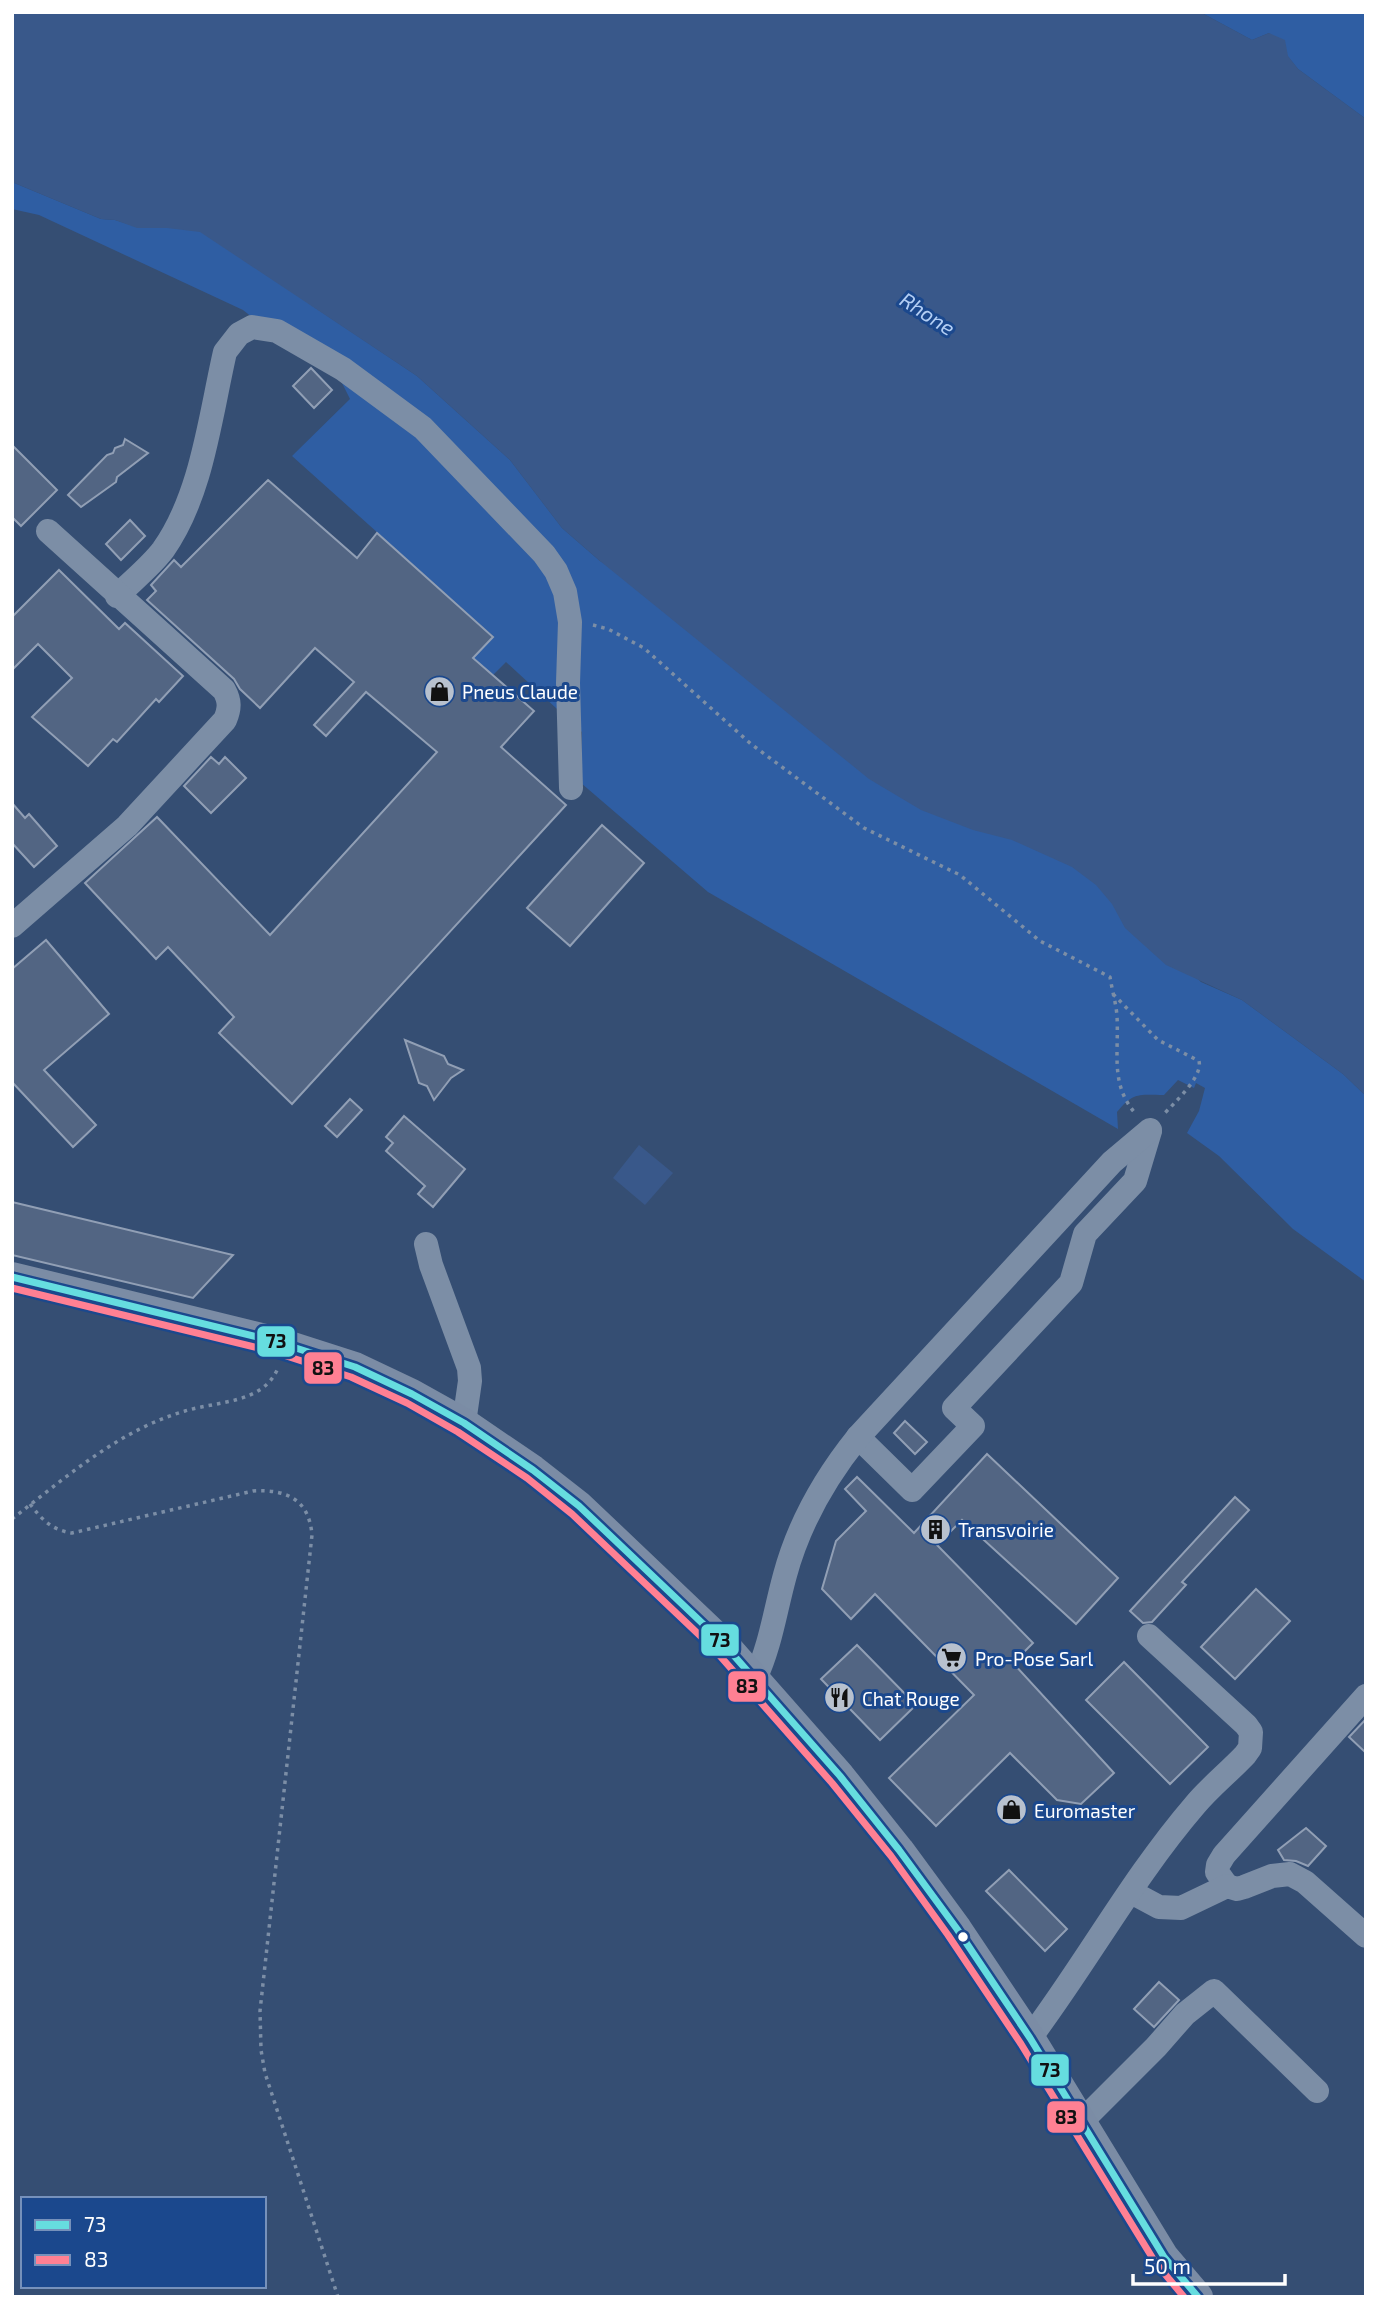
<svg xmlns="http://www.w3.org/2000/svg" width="1378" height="2309" font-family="'Exo 2',sans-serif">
<rect width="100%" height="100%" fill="#354e73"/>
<g fill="#2f5ea3">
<polygon points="1200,12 1366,12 1366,119 1298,69 1269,33 1252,40"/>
<path d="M 12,182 L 101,219 L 115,220 L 137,227 L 167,228 L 189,205 L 311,305 L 417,376 L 510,460 L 562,528 L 600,561 L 977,767 L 1201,982 L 1242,1000 L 1343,1074 L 1366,1096 L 1366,1282 L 1293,1229 L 1219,1156 L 1187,1133 L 1199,1111 L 1205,1088 L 1196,1083 L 1194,1088 L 1178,1080 L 1164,1095 C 1138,1095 1134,1092 1117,1112 L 1118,1129 L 708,892 L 581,783 L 582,732 L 506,662 L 493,675 L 473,658 L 493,636 L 292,456 L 350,399 L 340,379 L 305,359 L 243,310 L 39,215 L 12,209 Z"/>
</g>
<g fill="#39588a">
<polygon points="12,12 1200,12 1252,40 1269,33 1285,40 1288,56 1298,69 1366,119 1366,1096 1343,1074 1242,1000 1166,965 1125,928 1112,904 1096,885 1072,867 1012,840 973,830 921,810 869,779 600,561 562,528 510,460 417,376 200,232 167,228 137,228 115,220 101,219 12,182"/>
<polygon points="639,1145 673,1173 645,1205 613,1178"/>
</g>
<g fill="#526583" stroke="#919fb5" stroke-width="2">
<polygon points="311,368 332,390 314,408 293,386"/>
<polygon points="125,439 148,453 117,477 116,482 81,507 68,495 107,455 113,453 115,448 123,445"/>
<polygon points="12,445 57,490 21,526 12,517"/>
<polygon points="268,480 357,558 377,533 493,637 473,658 534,711 501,747 566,805 292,1104 219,1033 234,1017 168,947 156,959 85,883 157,817 270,935 437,752 366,692 326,736 314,725 354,682 315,648 260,708 240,689 234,679 147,600 156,591 151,585 174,560 181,567"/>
<polygon points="130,520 145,536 121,560 106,544"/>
<polygon points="59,570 119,629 125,623 183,676 159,702 156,699 117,742 113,739 88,766 32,717 72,678 38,644 12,670 12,617"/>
<polygon points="211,757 219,764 225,757 246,778 211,813 184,786"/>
<polygon points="12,803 25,818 29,814 57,846 34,867 12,843"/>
<polygon points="602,825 644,863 570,946 527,908"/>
<polygon points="46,940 109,1014 44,1070 96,1125 73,1147 12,1082 12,969"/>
<polygon points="405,1040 444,1056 448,1064 463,1070 451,1078 434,1100 427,1086 419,1083"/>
<polygon points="350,1099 362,1110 337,1137 325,1126"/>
<polygon points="404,1116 465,1169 433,1207 418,1194 425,1186 386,1151 393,1143 386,1137"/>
<polygon points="12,1202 233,1255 193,1298 12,1255"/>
<polygon points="905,1421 927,1442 915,1454 894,1433"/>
<polygon points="987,1454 1118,1578 1076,1624 962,1520 937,1545 1033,1643 1013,1663 1114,1773 1081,1804 1057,1800 1010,1753 936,1826 889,1778 974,1695 875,1594 851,1619 822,1589 836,1541 866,1511 845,1489 857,1477 914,1533"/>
<polygon points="1235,1497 1249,1510 1182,1582 1186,1585 1152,1622 1143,1623 1130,1611"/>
<polygon points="1256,1589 1290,1621 1235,1679 1201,1647"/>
<polygon points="857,1645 916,1705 880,1740 821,1679"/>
<polygon points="1124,1662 1208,1747 1170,1784 1086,1700"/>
<polygon points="1366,1719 1366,1753 1349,1737"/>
<polygon points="1306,1828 1326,1846 1308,1866 1296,1861 1284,1860 1278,1850"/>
<polygon points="1009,1870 1067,1929 1045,1951 986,1891"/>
<polygon points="1159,1982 1179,2000 1154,2027 1134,2009"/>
</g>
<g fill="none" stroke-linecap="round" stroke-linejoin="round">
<g stroke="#7c8ea6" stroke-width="3.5" stroke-dasharray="3.5 5" stroke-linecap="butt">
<path d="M 593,625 L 608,629 L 644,648 L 751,744 L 864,828 L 960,875 L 1040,941 L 1110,977 C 1112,990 1116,1003 1117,1016 C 1119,1053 1110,1084 1135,1113"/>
<path d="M 1113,994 L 1158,1040 L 1199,1061 C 1203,1077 1174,1103 1163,1115"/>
<path d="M 30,1504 C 42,1520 52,1530 72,1533 L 253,1491 C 286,1489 309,1499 312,1535 L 260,2011 L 261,2050 L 265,2073 L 338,2297"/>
<path d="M 12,1519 C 65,1478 119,1430 185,1411 C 217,1401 263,1404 278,1368"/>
</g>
<g stroke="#7c8ea6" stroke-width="24">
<path d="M 117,596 C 132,581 150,567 163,550 C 202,495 210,417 225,352 L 239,334 L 252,327 L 277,331 L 343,369 L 423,428 L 544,554 L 556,571 L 565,592 L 570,622 L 568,683 L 571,788"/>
<path d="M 12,926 L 127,826 L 225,720 C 230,708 230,701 224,690 L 48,531"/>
<polyline points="426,1244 431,1265 469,1368 470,1381 464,1423"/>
<polyline points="858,1437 912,1490 973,1426 954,1408 1071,1283 1085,1234 1135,1181 1150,1131"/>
<path d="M 755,1679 C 771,1644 775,1611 785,1575 C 799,1523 825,1478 858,1437 L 1112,1162 L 1150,1130"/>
<polyline points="1227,1886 1217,1872 1218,1865 1224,1855 1366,1696"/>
<polyline points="1131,1892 1159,1907 1181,1908 1227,1886 1237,1889 1244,1887 1272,1876 1290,1874 1305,1882 1366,1936"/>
<path d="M 1030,2038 C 1087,1962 1133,1877 1195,1805 C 1210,1787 1229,1772 1245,1755 L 1250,1748 L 1251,1732 L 1246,1725 L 1149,1636"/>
<polyline points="1081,2122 1156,2047 1185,2014 1214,1991 1317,2091"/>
</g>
<polyline stroke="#7b8ca5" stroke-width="30" points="12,1277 274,1341 355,1367 412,1394 464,1423 533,1470 579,1506 721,1641 840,1776 899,1850 957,1929 1030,2038 1164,2257 1198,2297"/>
<defs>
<polyline id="bus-1" points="12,1277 274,1341 355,1367 412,1394 464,1423 533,1470 579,1506 721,1641 840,1776 899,1850 957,1929 1030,2038 1164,2257 1198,2297"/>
<polyline id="bus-2" points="12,1288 271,1351 351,1377 407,1403 458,1432 527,1478 572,1514 713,1648 832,1783 891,1856 948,1935 1021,2044 1155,2262 1184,2297"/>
</defs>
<use href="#bus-1" stroke="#1b488d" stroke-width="12"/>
<use href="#bus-2" stroke="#1b488d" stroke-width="12"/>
<use href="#bus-1" stroke="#66dddf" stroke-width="7"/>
<use href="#bus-2" stroke="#ff8093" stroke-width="7"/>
</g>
<defs>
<symbol id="shop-disc" viewBox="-11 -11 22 22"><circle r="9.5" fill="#b8c1ce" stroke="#1b488d"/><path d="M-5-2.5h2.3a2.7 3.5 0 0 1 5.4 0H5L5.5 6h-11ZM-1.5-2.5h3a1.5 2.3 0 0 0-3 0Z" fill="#111"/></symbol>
<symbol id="building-disc" viewBox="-11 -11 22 22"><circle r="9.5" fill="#b8c1ce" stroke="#1b488d"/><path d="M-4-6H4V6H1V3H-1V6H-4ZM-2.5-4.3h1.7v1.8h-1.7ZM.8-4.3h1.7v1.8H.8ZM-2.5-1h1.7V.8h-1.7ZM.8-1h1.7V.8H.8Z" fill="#111"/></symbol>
<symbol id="supermarket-disc" viewBox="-11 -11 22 22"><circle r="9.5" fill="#b8c1ce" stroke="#1b488d"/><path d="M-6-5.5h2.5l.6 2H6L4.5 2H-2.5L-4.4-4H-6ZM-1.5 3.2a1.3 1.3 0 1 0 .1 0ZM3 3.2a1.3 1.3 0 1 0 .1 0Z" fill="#111"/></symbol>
<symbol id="restaurant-disc" viewBox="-11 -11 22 22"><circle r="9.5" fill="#b8c1ce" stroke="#1b488d"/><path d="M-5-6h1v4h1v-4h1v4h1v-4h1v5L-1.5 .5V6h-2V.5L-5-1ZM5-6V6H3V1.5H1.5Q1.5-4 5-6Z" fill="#111"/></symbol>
</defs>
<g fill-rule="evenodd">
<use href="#shop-disc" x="422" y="674" width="35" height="35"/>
<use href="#building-disc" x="918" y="1512" width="35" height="35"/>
<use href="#supermarket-disc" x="934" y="1640" width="35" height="35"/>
<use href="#restaurant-disc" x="822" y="1680" width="35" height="35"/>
<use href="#shop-disc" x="994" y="1792" width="35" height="35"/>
</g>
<circle fill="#fff" stroke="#1b488d" stroke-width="2.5" cx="963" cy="1937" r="6"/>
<g text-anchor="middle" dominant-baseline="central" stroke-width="6" stroke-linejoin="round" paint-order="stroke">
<g font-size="19" fill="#fff" stroke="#1b488d" text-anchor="start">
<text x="462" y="691">Pneus Claude</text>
<text x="958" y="1529">Transvoirie</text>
<text x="975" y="1658">Pro-Pose Sarl</text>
<text x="862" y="1698">Chat Rouge</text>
<text x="1034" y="1810">Euromaster</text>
</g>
<g font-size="21" font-style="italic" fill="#b3cef4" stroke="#1b488d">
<text transform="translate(928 313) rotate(33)">Rhone</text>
</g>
</g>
<g stroke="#1b488d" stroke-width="2.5">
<rect x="256" y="1325" width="40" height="33" rx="7" fill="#66dddf"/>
<rect x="303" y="1351" width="40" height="34" rx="7" fill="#ff8093"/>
<rect x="700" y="1623" width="40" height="34" rx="7" fill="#66dddf"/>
<rect x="727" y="1670" width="40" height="33" rx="7" fill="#ff8093"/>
<rect x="1030" y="2053" width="40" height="34" rx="7" fill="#66dddf"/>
<rect x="1046" y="2100" width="40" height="34" rx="7" fill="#ff8093"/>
</g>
<g font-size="19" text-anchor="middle" font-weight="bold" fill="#111">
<text x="276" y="1348">73</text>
<text x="323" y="1375">83</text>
<text x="720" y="1647">73</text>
<text x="747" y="1693">83</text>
<text x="1050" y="2077">73</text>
<text x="1066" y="2124">83</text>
</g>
<rect width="1378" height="2309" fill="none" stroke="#ffffff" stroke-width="28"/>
<rect x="21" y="2197" width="245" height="91" fill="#1b488d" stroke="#7691bb" stroke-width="2"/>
<rect x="35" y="2220" width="35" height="10" fill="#66dddf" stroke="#7691bb" stroke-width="2"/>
<text x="84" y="2232" font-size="21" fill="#ffffff">73</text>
<rect x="35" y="2255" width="35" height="10" fill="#ff8093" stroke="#7691bb" stroke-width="2"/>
<text x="84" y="2267" font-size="21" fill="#ffffff">83</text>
<path d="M1133 2274v10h152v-10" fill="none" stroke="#ffffff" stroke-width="3.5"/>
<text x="1144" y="2274" font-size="21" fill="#ffffff" stroke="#1b488d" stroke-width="5" paint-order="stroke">50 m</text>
</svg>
